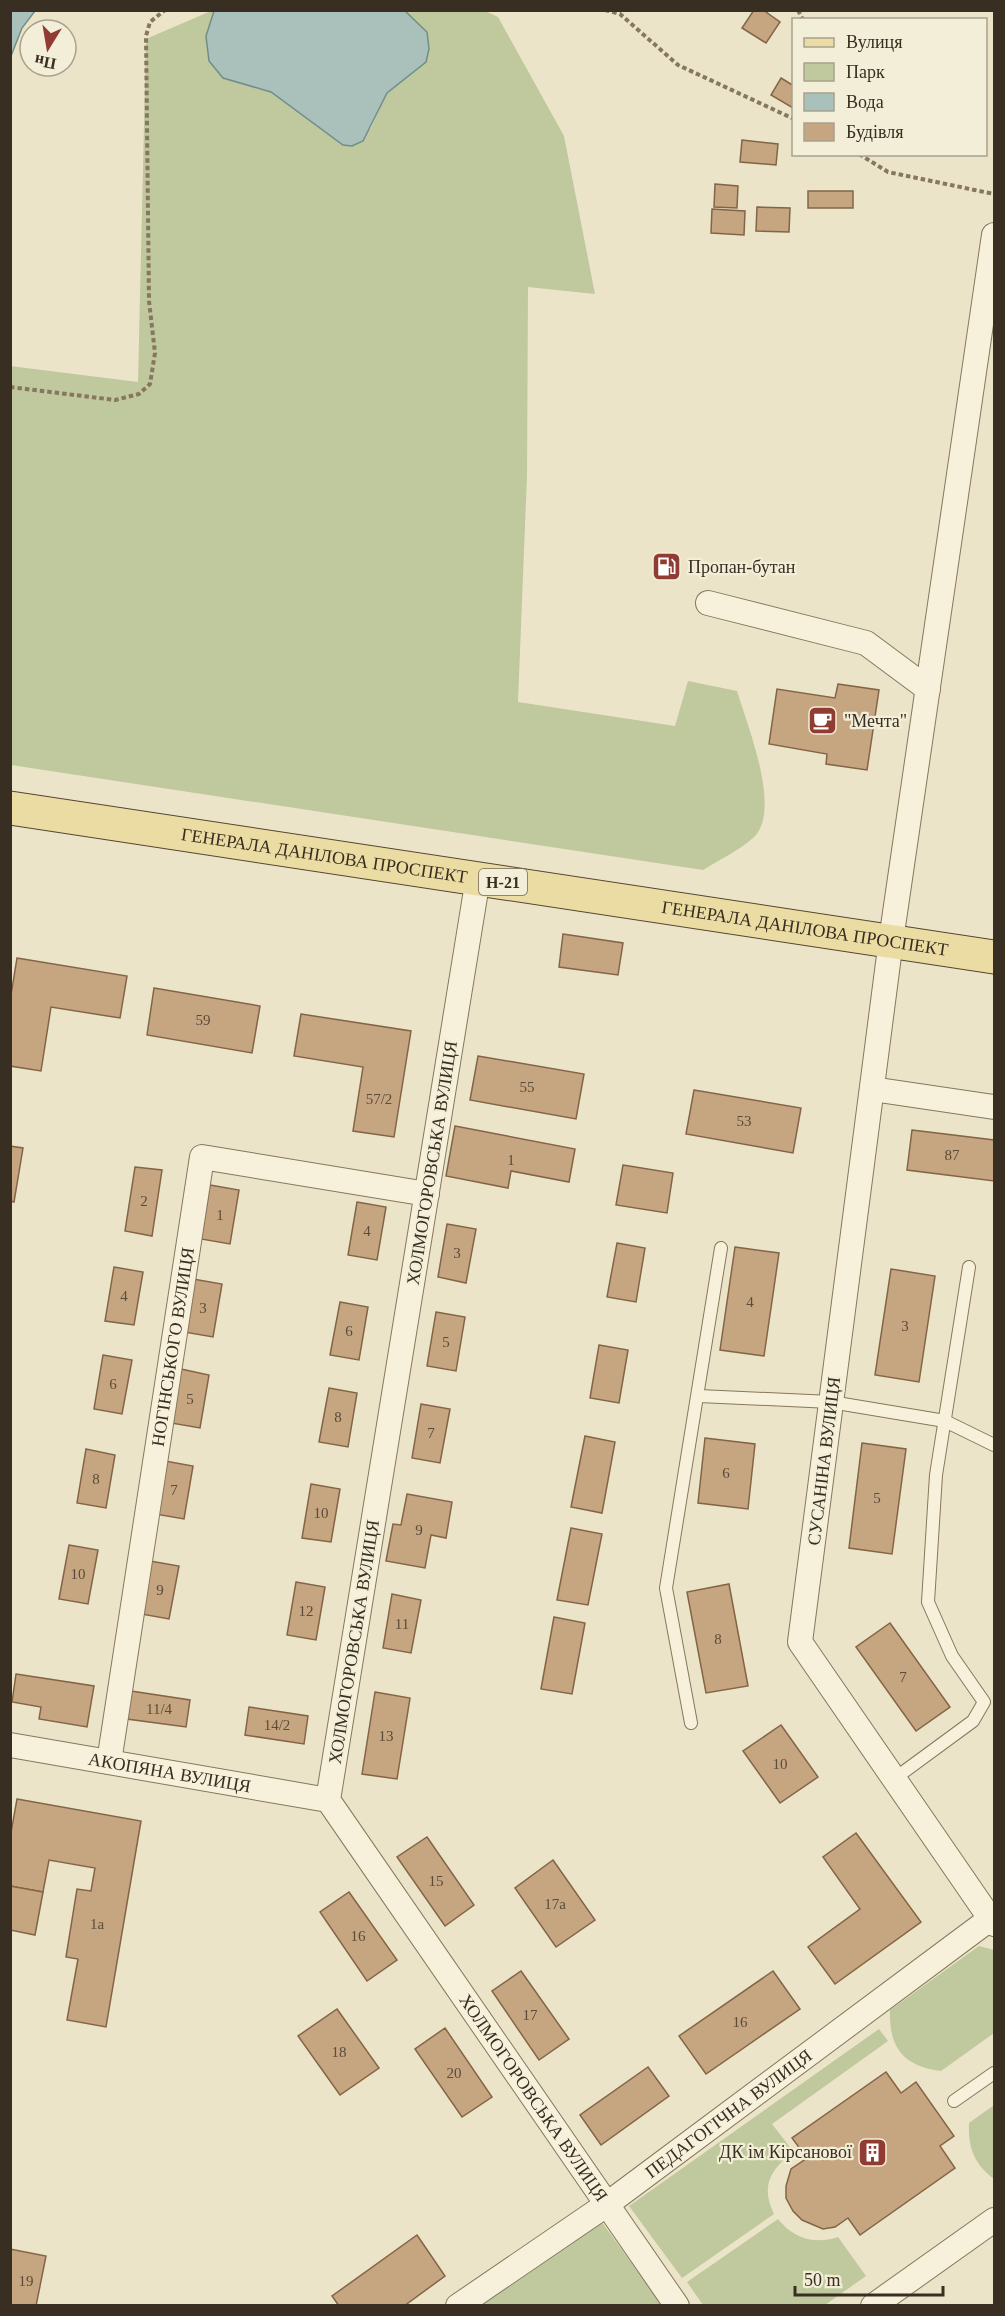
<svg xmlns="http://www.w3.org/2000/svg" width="1005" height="2316" font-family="Georgia,serif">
<rect width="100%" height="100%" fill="#ebe4c8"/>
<g fill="#bfc99d">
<path d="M 211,11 L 214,11 L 206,36 L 209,60 L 223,78 L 271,92 L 343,145 L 352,146 L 371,128 L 387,93 L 426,62 L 404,11 L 485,11 L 498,17 L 564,136 L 595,294 L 528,287 L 527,475 L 518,702 L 675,726 L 688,681 L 737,691 C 747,724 782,810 754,837 C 740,850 719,860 703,870 L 11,765 L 10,366 L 138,382 L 146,39 Z"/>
<path d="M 979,1946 L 994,1950 L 994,2033 L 941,2071 C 903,2066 889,2048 890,2010 Z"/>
<path d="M 879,2029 L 888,2041 L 772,2124 L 793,2151 C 771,2171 760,2184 774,2214 L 682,2278 L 629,2206 Z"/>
<path d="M 994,2105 L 994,2179 C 974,2164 968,2148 969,2123 Z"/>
<path d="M 778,2219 C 793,2238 814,2245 838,2237 L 866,2276 L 825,2305 L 703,2305 L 687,2282 Z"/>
<polygon points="601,2221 662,2305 478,2306"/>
</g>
<g fill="#a9c0bb" stroke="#708e89" stroke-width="1.5">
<polygon points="11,10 35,11 22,28 11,56"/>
<polygon points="214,11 405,11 427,32 429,49 426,62 387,93 363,141 352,146 343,145 271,92 223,78 209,61 206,36"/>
</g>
<g fill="#c6a581" stroke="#836546" stroke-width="1.5">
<polygon points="754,10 763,10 780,22 766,43 742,28"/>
<polygon points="781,78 794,86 793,108 771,95"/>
<polygon points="742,140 778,144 776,165 740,162"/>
<polygon points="715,184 738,186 737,208 714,207"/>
<rect x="808" y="191" width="45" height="17"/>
<polygon points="757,207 790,208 789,232 756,231"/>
<polygon points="712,209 745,211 744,235 711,233"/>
<polygon points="838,684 879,690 867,770 826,764 827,754 769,744 777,689 835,698"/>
<polygon points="563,934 623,943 618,975 559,967"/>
<polygon points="17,958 127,976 120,1018 51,1007 41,1071 10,1066 10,1001"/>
<polygon points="154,988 260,1006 252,1053 147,1035"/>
<polygon points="301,1014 411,1031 394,1137 353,1131 363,1067 294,1056"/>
<polygon points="478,1056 584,1074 576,1119 470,1100"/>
<polygon points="694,1090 801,1108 793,1153 686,1134"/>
<polygon points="455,1126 575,1149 569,1182 511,1171 508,1188 446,1176"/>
<polygon points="912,1130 994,1140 994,1181 907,1170"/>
<polygon points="10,1146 23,1148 14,1202 10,1201"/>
<polygon points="623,1165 673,1173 667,1213 616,1205"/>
<polygon points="135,1167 162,1170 152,1236 125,1231"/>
<polygon points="210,1185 239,1190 230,1244 201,1239"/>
<polygon points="357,1202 386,1207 377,1260 348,1255"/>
<polygon points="447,1224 476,1229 466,1283 438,1277"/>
<polygon points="617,1243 645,1248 636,1302 607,1297"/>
<polygon points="735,1247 779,1253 764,1356 720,1350"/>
<polygon points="114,1267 143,1272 134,1325 105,1321"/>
<polygon points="891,1269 935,1276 919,1382 875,1375"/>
<polygon points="193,1279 222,1284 213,1337 184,1332"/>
<polygon points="340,1302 368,1307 359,1360 330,1355"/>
<polygon points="436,1312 465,1317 456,1371 427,1366"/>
<polygon points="599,1345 628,1350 619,1403 590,1398"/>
<polygon points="103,1355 132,1360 122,1414 94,1409"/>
<polygon points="181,1369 209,1375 200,1428 171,1423"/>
<polygon points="329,1388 357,1393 348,1447 319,1442"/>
<polygon points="421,1404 450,1409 440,1463 412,1458"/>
<polygon points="585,1436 615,1442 602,1513 571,1507"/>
<polygon points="705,1438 755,1444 748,1509 698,1503"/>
<polygon points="862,1443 906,1449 892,1554 849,1548"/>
<polygon points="86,1449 115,1455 106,1508 77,1503"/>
<polygon points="165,1461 193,1466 184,1519 155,1514"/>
<polygon points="311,1484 340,1489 331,1542 302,1538"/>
<polygon points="407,1494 452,1502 446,1538 431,1535 425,1568 386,1561 393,1524 401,1525"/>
<polygon points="571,1528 602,1534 588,1605 557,1600"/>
<polygon points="69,1545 98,1550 88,1604 59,1599"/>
<polygon points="150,1561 179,1566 169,1619 141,1614"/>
<polygon points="296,1582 325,1587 316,1640 287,1635"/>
<polygon points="729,1584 748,1686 706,1693 687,1592"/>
<polygon points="392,1594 421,1600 411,1653 383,1648"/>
<polygon points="554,1617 585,1623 572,1694 541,1689"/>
<polygon points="890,1623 950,1707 916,1731 856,1647"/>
<polygon points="16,1674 94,1686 87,1727 39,1719 41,1707 12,1702"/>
<polygon points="131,1691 190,1700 186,1727 127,1719"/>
<polygon points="375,1692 410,1698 397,1779 362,1774"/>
<polygon points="249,1707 308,1716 304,1744 245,1735"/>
<polygon points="781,1725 818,1777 780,1803 743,1751"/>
<polygon points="17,1799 141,1821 106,2027 67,2020 78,1959 66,1957 77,1889 91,1891 95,1868 49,1860 43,1892 10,1886 10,1838"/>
<polygon points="856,1833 921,1922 835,1984 808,1947 860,1909 823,1857"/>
<polygon points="427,1837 474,1905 445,1926 397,1857"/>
<polygon points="553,1860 595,1920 556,1947 515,1888"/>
<polygon points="10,1886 43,1892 35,1935 10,1930"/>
<polygon points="349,1892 397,1960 367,1981 320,1912"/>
<polygon points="521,1971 569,2039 539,2060 492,1991"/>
<polygon points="773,1971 800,2009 706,2074 679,2036"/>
<polygon points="337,2009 379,2068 340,2095 298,2036"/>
<polygon points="445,2028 492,2097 462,2117 415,2049"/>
<polygon points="648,2067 669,2096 601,2145 580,2115"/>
<polygon points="886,2072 901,2093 916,2082 954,2136 940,2146 955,2168 860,2235 848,2218 835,2227 823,2229 802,2220 793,2211 786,2198 786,2186 791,2169 807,2158 792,2138"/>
<polygon points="417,2235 445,2276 404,2306 339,2306 332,2296"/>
<polygon points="10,2249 46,2256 36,2306 10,2306"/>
</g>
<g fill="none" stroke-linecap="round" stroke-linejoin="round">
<defs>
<g id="lane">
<polyline points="699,1396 831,1402 945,1421 994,1445"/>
<polyline points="691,1723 666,1588 721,1248"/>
<polyline points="894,1779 973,1721 984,1702 952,1656 928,1602 936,1475 969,1267"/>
<polyline points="954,2101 994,2073"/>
</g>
<g id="street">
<polyline points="994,235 891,940 800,1642 994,1924"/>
<polyline points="708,603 866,643 928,689"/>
<path id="s1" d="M 478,878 L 328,1800 L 677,2306"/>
<polyline points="872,1089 994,1107"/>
<path id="s2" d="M 10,1745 L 328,1800"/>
<path id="s3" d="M 109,1762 L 202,1157 L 427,1194"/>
<path id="s4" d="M 458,2306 L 606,2205 L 994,1916"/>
<polyline points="873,2306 994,2220"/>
</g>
<g id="primary">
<path id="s5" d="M 10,808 L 994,957"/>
</g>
</defs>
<use href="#lane" stroke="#86775e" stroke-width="14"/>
<use href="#street" stroke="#86775e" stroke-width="26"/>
<use href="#primary" stroke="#544632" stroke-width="35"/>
<g stroke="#86775e" stroke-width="4" stroke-dasharray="4.5 3" stroke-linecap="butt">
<polyline points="605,10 620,14 678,65 794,119"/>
<polyline points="798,10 803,20"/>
<polyline points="859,154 888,172 994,194"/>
<polyline points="10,387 115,400 139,394 150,384 155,353 149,301 146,36 150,22 165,10"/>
</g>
<use href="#lane" stroke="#f7f1db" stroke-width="12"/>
<use href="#street" stroke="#f7f1db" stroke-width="24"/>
<use href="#primary" stroke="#ebdca3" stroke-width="33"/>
</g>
<defs>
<symbol id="fuel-square" viewBox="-11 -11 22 22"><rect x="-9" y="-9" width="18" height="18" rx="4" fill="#913c33" stroke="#f3eed7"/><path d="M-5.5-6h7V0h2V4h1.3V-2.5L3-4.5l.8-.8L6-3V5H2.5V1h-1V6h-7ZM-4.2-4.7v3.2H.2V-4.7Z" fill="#fff"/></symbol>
<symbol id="cafe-square" viewBox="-11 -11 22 22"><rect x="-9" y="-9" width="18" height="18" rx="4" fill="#913c33" stroke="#f3eed7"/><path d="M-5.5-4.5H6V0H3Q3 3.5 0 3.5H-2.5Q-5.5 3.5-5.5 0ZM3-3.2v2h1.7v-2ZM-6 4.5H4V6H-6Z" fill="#fff"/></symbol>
<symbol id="building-square" viewBox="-11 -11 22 22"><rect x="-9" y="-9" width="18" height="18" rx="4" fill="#913c33" stroke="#f3eed7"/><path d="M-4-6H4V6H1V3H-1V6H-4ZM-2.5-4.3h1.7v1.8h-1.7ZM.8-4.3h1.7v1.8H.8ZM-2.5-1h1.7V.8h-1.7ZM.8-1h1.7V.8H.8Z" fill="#fff"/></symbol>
</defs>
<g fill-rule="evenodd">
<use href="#fuel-square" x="650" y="550" width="33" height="33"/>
<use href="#cafe-square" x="806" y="704" width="33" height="33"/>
<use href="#building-square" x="856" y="2136" width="33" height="33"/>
</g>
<g text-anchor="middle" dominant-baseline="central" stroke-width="4.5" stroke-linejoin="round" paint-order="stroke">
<g font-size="15" fill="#5c4c39">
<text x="203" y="1020">59</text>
<text x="527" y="1087">55</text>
<text x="379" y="1099">57/2</text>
<text x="744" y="1121">53</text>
<text x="952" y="1155">87</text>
<text x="511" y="1160">1</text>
<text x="144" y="1201">2</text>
<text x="220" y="1215">1</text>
<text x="367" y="1231">4</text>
<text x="457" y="1253">3</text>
<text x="124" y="1296">4</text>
<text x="750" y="1302">4</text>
<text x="203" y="1308">3</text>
<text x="905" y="1326">3</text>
<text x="349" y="1331">6</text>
<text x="446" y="1342">5</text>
<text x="113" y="1384">6</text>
<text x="190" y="1399">5</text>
<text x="338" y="1417">8</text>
<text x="431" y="1433">7</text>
<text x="726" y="1473">6</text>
<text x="96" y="1479">8</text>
<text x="174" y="1490">7</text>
<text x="877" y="1498">5</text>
<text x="321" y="1513">10</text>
<text x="419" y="1530">9</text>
<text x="78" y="1574">10</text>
<text x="160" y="1590">9</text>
<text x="306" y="1611">12</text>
<text x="402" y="1624">11</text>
<text x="718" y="1639">8</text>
<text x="903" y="1677">7</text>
<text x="159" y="1709">11/4</text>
<text x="277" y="1725">14/2</text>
<text x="386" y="1736">13</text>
<text x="780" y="1764">10</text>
<text x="436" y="1881">15</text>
<text x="555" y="1904">17а</text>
<text x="97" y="1924">1а</text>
<text x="358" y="1936">16</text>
<text x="530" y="2015">17</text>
<text x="740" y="2022">16</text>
<text x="339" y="2052">18</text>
<text x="454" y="2073">20</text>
<text x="26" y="2281">19</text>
</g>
<rect fill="#f3eed7" stroke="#706858" stroke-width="1.5" x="479" y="869" width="48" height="26" rx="4.5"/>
<g font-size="16" font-weight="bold" fill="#382e21">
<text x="503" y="882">Н-21</text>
</g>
<g font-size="18" fill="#382e21" stroke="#f3eed7" text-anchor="start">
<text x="688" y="567">Пропан-бутан</text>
<text x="844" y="721">"Мечта"</text>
<text x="852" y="2152" text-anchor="end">ДК ім Кірсанової</text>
</g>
<g font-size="18" fill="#382e21" stroke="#f3eed7">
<text stroke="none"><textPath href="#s5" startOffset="318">ГЕНЕРАЛА ДАНІЛОВА ПРОСПЕКТ</textPath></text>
<text stroke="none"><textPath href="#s5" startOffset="804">ГЕНЕРАЛА ДАНІЛОВА ПРОСПЕКТ</textPath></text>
<text transform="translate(432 1163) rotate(-81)">ХОЛМОГОРОВСЬКА ВУЛИЦЯ</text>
<text stroke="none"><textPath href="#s3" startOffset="420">НОГІНСЬКОГО ВУЛИЦЯ</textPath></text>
<text transform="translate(824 1461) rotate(-83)">СУСАНІНА ВУЛИЦЯ</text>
<text transform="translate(354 1642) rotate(-81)">ХОЛМОГОРОВСЬКА ВУЛИЦЯ</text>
<text stroke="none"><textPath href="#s2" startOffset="162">АКОПЯНА ВУЛИЦЯ</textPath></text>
<text stroke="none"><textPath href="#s1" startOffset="1296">ХОЛМОГОРОВСЬКА ВУЛИЦЯ</textPath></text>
<text stroke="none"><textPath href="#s4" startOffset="332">ПЕДАГОГІЧНА ВУЛИЦЯ</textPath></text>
</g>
</g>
<rect width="1005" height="2316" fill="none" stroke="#382e21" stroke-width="24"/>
<rect x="792" y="18" width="195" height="138" fill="#f3eed7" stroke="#a8a18e" stroke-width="1.5"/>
<rect x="804" y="38" width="30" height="9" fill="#ebdca3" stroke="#a8a18e" stroke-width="1.5"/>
<text x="846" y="48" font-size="18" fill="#382e21">Вулиця</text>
<rect x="804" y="63" width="30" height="18" fill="#bfc99d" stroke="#a8a18e" stroke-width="1.5"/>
<text x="846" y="78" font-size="18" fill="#382e21">Парк</text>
<rect x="804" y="93" width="30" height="18" fill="#a9c0bb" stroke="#a8a18e" stroke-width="1.5"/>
<text x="846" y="108" font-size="18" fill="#382e21">Вода</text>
<rect x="804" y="123" width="30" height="18" fill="#c6a581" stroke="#a8a18e" stroke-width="1.5"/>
<text x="846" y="138" font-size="18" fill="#382e21">Будівля</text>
<g transform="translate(48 48) rotate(191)"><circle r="28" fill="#f3eed7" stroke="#a8a18e" stroke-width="1.5"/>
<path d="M0-4.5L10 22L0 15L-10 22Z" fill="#913c33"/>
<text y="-9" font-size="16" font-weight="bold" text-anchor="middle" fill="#382e21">Пн</text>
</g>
<path d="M795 2286v9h148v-9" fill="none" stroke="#382e21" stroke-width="3"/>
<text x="804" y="2286" font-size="18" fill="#382e21" stroke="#f3eed7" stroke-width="4.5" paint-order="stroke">50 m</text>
</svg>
